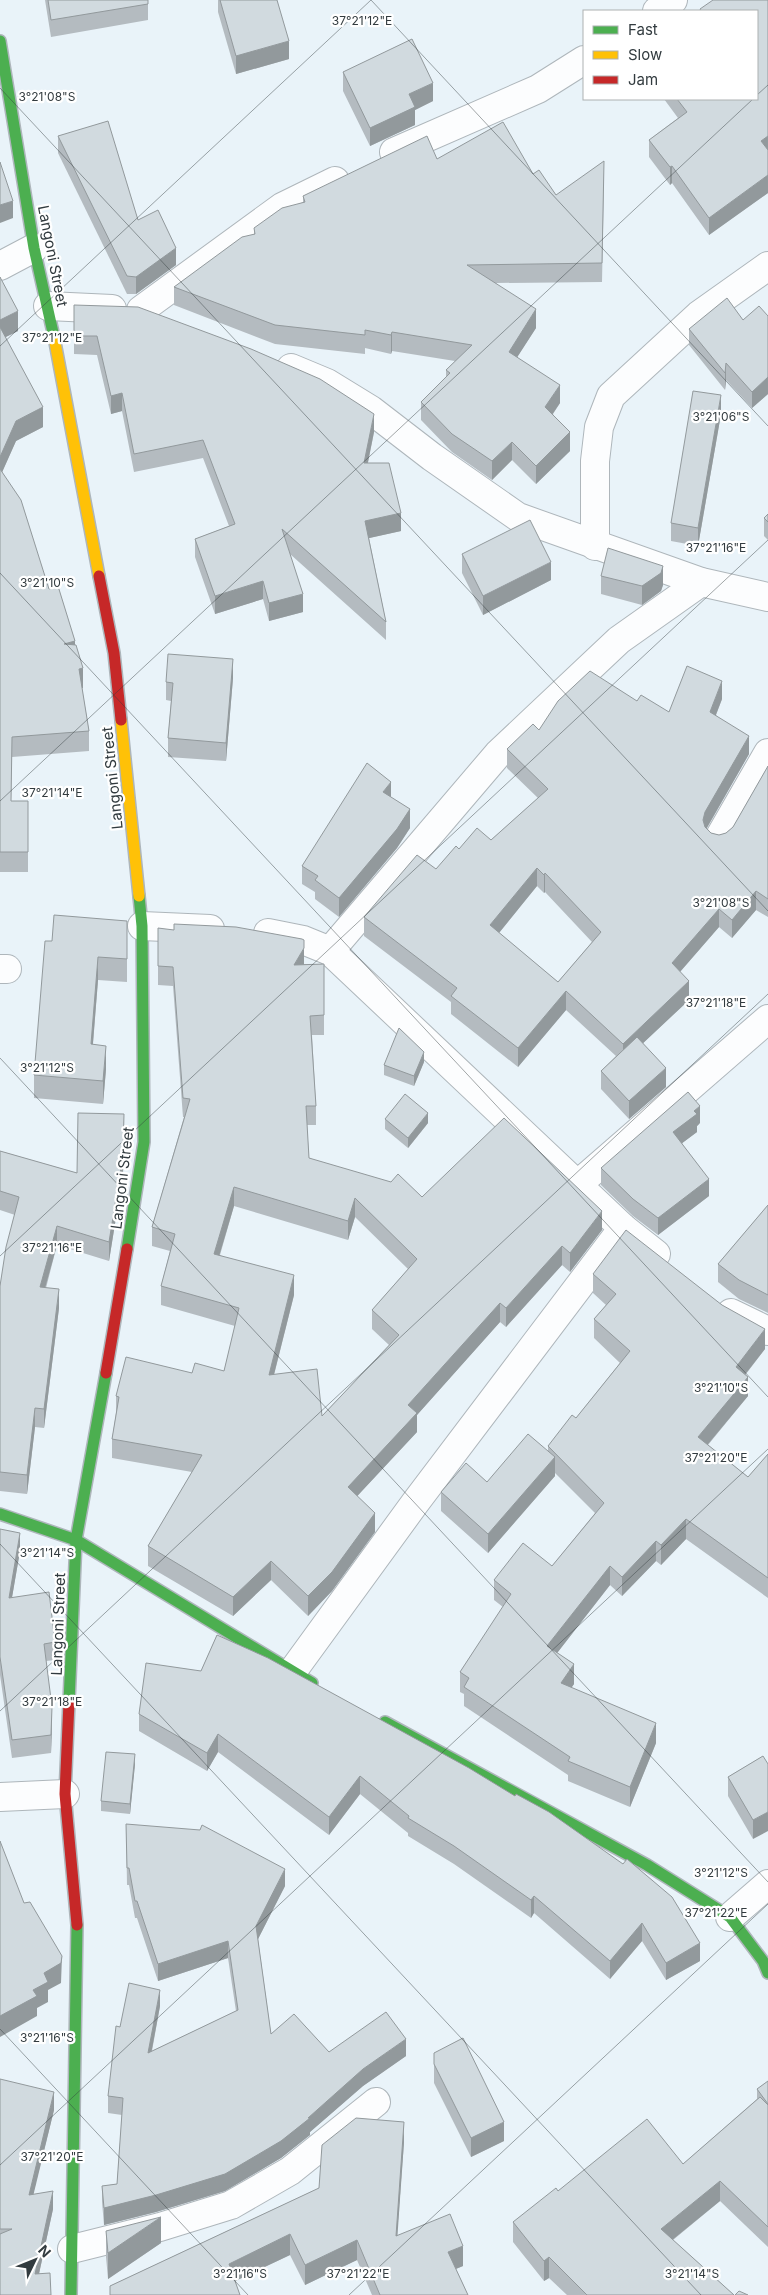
<svg xmlns="http://www.w3.org/2000/svg" width="768" height="2295" font-family="Inter,sans-serif">
<rect width="100%" height="100%" fill="#e9f3f9"/>
<g fill="none" stroke-linecap="round" stroke-linejoin="round">
<defs>
<g id="street">
<polyline points="657,11 673,0"/>
<polyline points="394,152 538,89 584,60"/>
<polyline points="0,266 34,248"/>
<polyline points="48,306 112,309"/>
<polyline points="141,310 282,207 335,181"/>
<polyline points="291,368 327,383 371,410 432,457 518,517 701,582 768,597"/>
<polyline points="595,546 595,461 599,427 611,396 699,315 768,266"/>
<polyline points="719,838 768,753"/>
<polyline points="142,926 210,929"/>
<polyline points="268,933 303,940 330,951 623,1228 656,1254"/>
<polyline points="330,951 498,754 619,640 701,582"/>
<polyline points="0,969 7,969"/>
<polyline points="577,1185 768,1019"/>
<polyline points="731,1313 768,1331"/>
<polyline points="292,1672 415,1503 623,1228"/>
<polyline points="0,1797 65,1794"/>
<polyline points="730,1917 768,1884"/>
<polyline points="72,2249 160,2227 231,2205 290,2171 376,2102"/>
</g>
<g id="fast">
<polyline points="0,41 34,248 54,337"/>
<polyline points="127,1249 144,1142 142,926 139,896"/>
<polyline points="0,1514 76,1540 312,1683"/>
<polyline points="69,1702 76,1540 106,1373"/>
<polyline points="385,1722 647,1865 730,1917 763,1961 768,1973"/>
<polyline points="71,2295 77,1925"/>
</g>
<g id="slow">
<polyline points="54,337 99,576"/>
<polyline points="121,720 139,896"/>
</g>
<g id="jam">
<polyline points="99,576 114,653 121,720"/>
<polyline points="106,1373 127,1249"/>
<polyline points="69,1702 65,1794 77,1925"/>
</g>
</defs>
<use href="#street" stroke="#aeb6bb" stroke-width="30"/>
<use href="#fast" stroke="#aeb6bb" stroke-width="14"/>
<use href="#slow" stroke="#aeb6bb" stroke-width="14"/>
<use href="#jam" stroke="#aeb6bb" stroke-width="14"/>
<use href="#street" stroke="#fcfdfe" stroke-width="28"/>
<use href="#fast" stroke="#4caf50" stroke-width="11"/>
<use href="#slow" stroke="#ffc107" stroke-width="11"/>
<use href="#jam" stroke="#c62828" stroke-width="11"/>
</g>
<g fill="#b4bbc0" fill-rule="evenodd">
<polygon points="45,0 148,0 148,20 51,37"/>
<polygon points="218,0 277,0 289,59 236,74 218,12"/>
<polygon points="768,0 768,193 709,235 672,183 670,185 649,157 649,140 678,118 664,99 757,99 757,11 700,11 700,9"/>
<polygon points="343,72 433,101 415,110 415,125 370,146 343,91"/>
<polygon points="58,136 176,265 136,294 127,294 58,153"/>
<polygon points="437,159 533,174 556,195 604,180 602,282 496,283 536,328 517,357 560,403 553,414 570,451 536,484 512,460 492,480 452,452 421,420 421,402 446,377 446,370 455,361 392,351 391,354 365,348 365,354 275,344 174,305 174,287 254,234 254,228 303,202 303,196"/>
<polygon points="0,277 18,331 5,337 43,427 16,441 2,472 49,589 75,645 83,688 82,688 89,731 89,751 12,757 11,801 28,801 28,872 0,872"/>
<polygon points="74,305 374,432 368,463 401,531 369,538 386,622 386,640 290,554 303,612 269,621 263,599 215,614 195,557 195,539 229,526 203,458 134,472 122,411 111,414 97,355 74,354"/>
<polygon points="768,316 768,394 752,408 726,380 725,390 689,345 689,329"/>
<polygon points="721,414 698,546 671,541 671,523"/>
<polygon points="768,514 768,540 764,536 764,518"/>
<polygon points="462,554 551,580 483,615 462,573"/>
<polygon points="601,576 663,585 661,591 642,605 601,594"/>
<polygon points="233,678 226,761 168,757 168,738 171,701 166,700 166,682"/>
<path d="M 722,699 L 716,715 L 749,754 L 707,828 L 711,833 L 719,835 L 726,833 L 733,827 L 768,766 L 768,917 L 756,910 L 732,938 L 719,927 L 680,972 L 689,1000 L 643,1043 L 666,1087 L 629,1119 L 601,1089 L 601,1071 L 616,1056 L 566,1010 L 518,1067 L 451,1014 L 451,1002 L 364,936 L 364,917 L 436,869 L 459,849 L 491,840 L 538,798 L 507,768 L 507,749 L 539,730 L 637,701 L 669,712 ZM 537,886 L 544,893 L 545,892 L 592,942 L 558,982 L 499,933 Z"/>
<polygon points="391,797 410,828 397,848 339,917 315,899 315,892 302,884 302,866"/>
<polygon points="127,921 127,982 98,980 93,1044 106,1069 103,1104 34,1098 34,1075 52,941"/>
<path d="M 158,928 L 304,964 L 324,964 L 324,1035 L 312,1035 L 316,1106 L 316,1125 L 307,1125 L 309,1158 L 422,1197 L 602,1230 L 570,1272 L 562,1265 L 506,1327 L 500,1322 L 417,1415 L 417,1432 L 357,1496 L 375,1532 L 332,1591 L 308,1616 L 271,1580 L 233,1616 L 148,1566 L 148,1546 L 192,1472 L 112,1458 L 112,1439 L 116,1413 L 116,1396 L 192,1373 L 224,1371 L 235,1326 L 161,1305 L 161,1286 L 170,1251 L 152,1246 L 152,1227 L 184,1117 L 183,1117 L 173,986 L 158,985 ZM 234,1206 L 348,1240 L 355,1217 L 408,1269 L 372,1310 L 372,1329 L 389,1345 L 322,1416 L 274,1375 L 294,1295 L 220,1255 Z"/>
<polygon points="424,1062 414,1086 384,1075 384,1065"/>
<polygon points="385,1119 428,1123 408,1148 385,1129"/>
<polygon points="700,1123 697,1126 697,1132 682,1143 709,1196 658,1235 633,1216 601,1185 601,1168"/>
<polygon points="124,1133 123,1174 109,1261 57,1245 46,1288 59,1308 44,1428 35,1427 27,1494 0,1491 0,1286 15,1215 0,1210 0,1151 77,1173"/>
<polygon points="768,1205 768,1313 739,1299 718,1282 718,1264"/>
<polygon points="593,1274 765,1349 746,1374 748,1396 708,1445 748,1477 768,1454 768,1598 686,1539 661,1565 656,1561 622,1596 610,1585 557,1653 574,1684 571,1688 656,1743 630,1807 568,1781 568,1775 464,1706 464,1694 460,1692 460,1672 503,1607 494,1600 494,1580 552,1566 595,1513 555,1473 555,1476 488,1553 441,1511 441,1492 487,1482 548,1451 548,1446 576,1418 620,1363 594,1338 594,1319 606,1305 593,1293"/>
<polygon points="0,1529 20,1551 12,1597 55,1642 55,1660 46,1661 52,1725 51,1753 12,1758 0,1675"/>
<polygon points="217,1635 700,1961 666,1980 642,1941 610,1979 534,1913 531,1918 454,1864 408,1836 408,1833 360,1794 329,1835 218,1752 207,1771 139,1731 139,1714 201,1671"/>
<polygon points="763,1756 753,1839 728,1796 728,1777"/>
<polygon points="135,1764 130,1814 101,1811 101,1801"/>
<polygon points="126,1824 285,1886 258,1939 271,2034 329,2052 406,2056 363,2086 310,2132 310,2135 281,2158 225,2191 156,2212 104,2225 102,2202 102,2186 117,2184 122,2115 108,2113 108,2096 120,2027 160,2006 152,2051 236,2011 228,1958 158,1981 137,1918 135,1918 129,1885 127,1885"/>
<polygon points="434,2053 504,2141 471,2157 434,2083"/>
<polygon points="0,2079 54,2110 33,2194 53,2209 39,2274 0,2295"/>
<polygon points="768,2081 768,2247 720,2201 673,2240 734,2295 567,2295 549,2278 544,2281 513,2242 513,2222 558,2191 683,2164 757,2099 757,2089"/>
<polygon points="404,2142 397,2236 463,2266 456,2269 468,2295 372,2295 357,2260 305,2285 290,2255 235,2281 240,2295 110,2295 110,2286 319,2188"/>
<polygon points="106,2231 161,2243 108,2279 106,2257"/>
</g>
<g fill="#92999c">
<polygon points="289,41 289,59 236,74 236,56"/>
<polygon points="433,83 433,101 415,110 415,125 370,146 370,128 409,94"/>
<polygon points="768,136 768,154 761,141"/>
<polygon points="672,166 672,183 670,185 670,167"/>
<polygon points="768,175 768,193 709,235 709,218"/>
<polygon points="13,201 13,218 0,223 0,205"/>
<polygon points="176,248 176,265 136,294 136,277"/>
<polygon points="536,309 536,328 509,370 509,352"/>
<polygon points="18,311 18,331 0,340 0,320"/>
<polygon points="392,332 392,351 391,354 391,335"/>
<polygon points="726,363 726,380 725,390 725,373"/>
<polygon points="768,377 768,394 752,408 752,392"/>
<polygon points="560,385 560,403 545,425 545,407"/>
<polygon points="122,393 122,411 111,414 111,396"/>
<polygon points="721,395 721,414 698,546 698,528"/>
<polygon points="43,407 43,427 16,441 0,477 0,457 16,421"/>
<polygon points="374,414 374,432 364,481 364,463"/>
<polygon points="570,432 570,451 536,484 536,466"/>
<polygon points="512,442 512,460 492,480 492,461"/>
<polygon points="401,513 401,531 365,539 365,521"/>
<polygon points="551,562 551,580 483,615 483,596"/>
<polygon points="663,566 663,585 661,591 642,605 642,586"/>
<polygon points="263,581 263,599 215,614 215,596"/>
<polygon points="303,594 303,612 269,621 269,603"/>
<polygon points="75,641 75,661 64,644"/>
<polygon points="233,659 233,678 226,761 226,743"/>
<polygon points="83,668 83,688 79,689 79,669"/>
<polygon points="722,681 722,699 710,730 710,712"/>
<polygon points="749,736 749,754 705,831 703,820 705,812"/>
<polygon points="391,782 391,801 383,792"/>
<polygon points="410,809 410,828 397,848 339,917 339,898"/>
<polygon points="537,868 537,886 490,944 490,925"/>
<polygon points="545,873 545,892 544,893 544,875"/>
<polygon points="756,891 756,910 732,938 732,920"/>
<polygon points="719,909 719,927 672,981 672,963"/>
<polygon points="304,948 304,968 294,965"/>
<polygon points="98,957 98,980 91,1067 91,1044"/>
<polygon points="689,981 689,1000 623,1062 623,1044"/>
<polygon points="566,991 566,1010 518,1067 518,1048"/>
<polygon points="106,1046 106,1069 103,1104 103,1081"/>
<polygon points="424,1052 424,1062 414,1086 414,1076"/>
<polygon points="666,1068 666,1087 629,1119 629,1101"/>
<polygon points="700,1106 700,1123 697,1126 697,1132 673,1150 673,1132 694,1111"/>
<polygon points="428,1113 428,1123 408,1148 408,1138"/>
<polygon points="124,1114 123,1174 109,1261 109,1242"/>
<polygon points="709,1179 709,1196 658,1235 658,1218"/>
<polygon points="234,1187 234,1206 214,1273 214,1254"/>
<polygon points="355,1198 355,1217 348,1240 348,1221"/>
<polygon points="602,1211 602,1230 570,1272 570,1253"/>
<polygon points="57,1226 57,1245 40,1306 40,1287"/>
<polygon points="562,1246 562,1265 506,1327 506,1308"/>
<polygon points="294,1275 294,1295 269,1394 269,1375"/>
<polygon points="59,1289 59,1308 44,1428 44,1409"/>
<polygon points="500,1303 500,1322 417,1415 417,1432 348,1506 348,1487 408,1405"/>
<polygon points="765,1329 765,1349 736,1386 736,1367"/>
<polygon points="748,1377 748,1396 698,1456 698,1437"/>
<polygon points="35,1408 35,1427 27,1494 27,1475"/>
<polygon points="555,1457 555,1476 488,1553 488,1534"/>
<polygon points="375,1513 375,1532 332,1591 308,1616 308,1596"/>
<polygon points="686,1519 686,1539 661,1565 661,1545"/>
<polygon points="20,1533 20,1551 9,1615 9,1598"/>
<polygon points="656,1541 656,1561 622,1596 622,1577"/>
<polygon points="271,1561 271,1580 233,1616 233,1597"/>
<polygon points="610,1566 610,1585 547,1666 547,1646"/>
<polygon points="574,1664 574,1684 561,1703 561,1683"/>
<polygon points="52,1707 52,1725 51,1753 51,1735"/>
<polygon points="656,1723 656,1743 630,1807 630,1787"/>
<polygon points="218,1734 218,1752 207,1771 207,1753"/>
<polygon points="135,1754 135,1764 130,1814 130,1804"/>
<polygon points="360,1776 360,1794 329,1835 329,1817"/>
<polygon points="768,1812 768,1831 753,1839 753,1820"/>
<polygon points="285,1869 285,1886 256,1943 256,1926"/>
<polygon points="534,1896 534,1913 531,1918 531,1900"/>
<polygon points="642,1923 642,1941 610,1979 610,1961"/>
<polygon points="228,1941 228,1958 158,1981 158,1964"/>
<polygon points="700,1943 700,1961 666,1980 666,1963"/>
<polygon points="62,1956 61,1983 48,1990 48,2002 37,2008 37,2016 0,2037 0,2016 33,1990 44,1973"/>
<polygon points="160,1990 160,2006 148,2070 148,2053"/>
<polygon points="406,2039 406,2056 363,2086 310,2132 310,2135 281,2158 225,2191 156,2212 104,2225 104,2208 308,2118 363,2069"/>
<polygon points="54,2092 54,2110 29,2213 29,2195"/>
<polygon points="404,2122 404,2142 396,2256 396,2236"/>
<polygon points="504,2122 504,2141 471,2157 471,2138"/>
<polygon points="720,2181 720,2201 661,2249 661,2229"/>
<polygon points="53,2191 53,2209 35,2292 35,2274"/>
<polygon points="161,2217 161,2243 108,2279 108,2253"/>
<polygon points="290,2234 290,2255 229,2284 229,2264"/>
<polygon points="357,2240 357,2260 305,2285 305,2265"/>
<polygon points="463,2246 463,2266 448,2272 448,2252"/>
<polygon points="549,2257 549,2278 544,2281 544,2261"/>
</g>
<g fill="#d1dadf" stroke="#92999c" fill-rule="evenodd">
<polygon points="48,0 148,0 148,4 51,20"/>
<polygon points="220,0 277,0 289,41 236,56"/>
<polygon points="713,0 768,0 768,136 761,141 768,150 768,175 709,218 672,166 670,167 649,140 687,112 677,99 757,99 757,11 701,11 700,9"/>
<polygon points="412,39 433,83 409,94 415,107 370,128 343,72"/>
<polygon points="108,121 138,220 158,210 176,248 136,277 127,276 58,136"/>
<polygon points="503,122 533,174 539,170 556,195 604,161 602,263 467,265 536,309 509,352 560,385 545,407 570,432 536,466 512,442 492,461 452,434 421,402 450,373 446,370 472,345 392,332 391,335 365,330 365,335 275,325 174,287 242,237 255,234 254,228 282,208 305,202 303,196 427,136 437,159"/>
<polygon points="0,162 13,201 0,205"/>
<polygon points="0,277 18,311 0,320"/>
<polygon points="727,298 743,320 759,306 768,316 768,377 752,392 726,363 725,373 689,329"/>
<polygon points="74,305 138,307 251,349 320,379 374,414 364,463 389,463 401,513 365,521 386,622 282,529 303,594 269,603 263,581 215,596 195,539 235,524 203,440 134,454 122,393 111,396 97,336 74,336"/>
<polygon points="0,327 43,407 16,421 0,457"/>
<polygon points="693,391 721,395 698,528 671,523"/>
<polygon points="0,469 21,500 49,589 58,586 75,641 64,644 76,645 83,668 79,669 89,731 12,737 11,801 28,801 28,852 0,852"/>
<polygon points="768,514 768,522 764,518"/>
<polygon points="530,520 551,562 483,596 462,554"/>
<polygon points="608,548 663,566 661,573 642,586 601,576"/>
<polygon points="168,654 233,659 226,743 168,738 173,683 166,682"/>
<path d="M 687,666 L 722,681 L 710,712 L 749,736 L 705,812 L 703,820 L 705,827 L 711,833 L 719,835 L 726,833 L 733,827 L 768,766 L 768,899 L 756,891 L 732,920 L 719,909 L 672,963 L 689,981 L 623,1044 L 566,991 L 518,1048 L 451,996 L 457,988 L 364,917 L 417,855 L 436,869 L 456,846 L 459,849 L 477,828 L 491,840 L 548,789 L 507,749 L 533,724 L 539,730 L 558,701 L 590,671 L 637,701 L 641,695 L 669,712 ZM 537,868 L 544,875 L 545,873 L 601,932 L 558,982 L 490,925 Z"/>
<polygon points="367,763 391,782 383,792 410,809 397,829 339,898 315,880 318,876 302,866"/>
<polygon points="54,915 127,921 127,959 98,957 91,1044 106,1046 103,1081 34,1075 45,941 52,941"/>
<path d="M 174,924 L 236,927 L 302,939 L 304,940 L 304,948 L 294,965 L 324,964 L 324,1015 L 310,1016 L 316,1106 L 306,1106 L 309,1158 L 391,1182 L 398,1174 L 422,1197 L 504,1118 L 602,1211 L 570,1253 L 562,1246 L 506,1308 L 500,1303 L 408,1405 L 417,1413 L 348,1487 L 375,1513 L 332,1572 L 308,1596 L 271,1561 L 233,1597 L 148,1546 L 202,1455 L 112,1439 L 119,1397 L 116,1396 L 126,1357 L 192,1373 L 195,1363 L 224,1371 L 239,1308 L 161,1286 L 175,1234 L 152,1227 L 190,1099 L 183,1098 L 173,967 L 158,966 L 158,928 L 174,930 ZM 234,1187 L 348,1221 L 355,1198 L 417,1259 L 372,1310 L 399,1335 L 322,1416 L 317,1369 L 269,1375 L 294,1275 L 214,1254 Z"/>
<polygon points="399,1028 424,1052 414,1076 384,1065"/>
<polygon points="637,1037 666,1068 629,1101 601,1071"/>
<polygon points="688,1092 700,1106 694,1111 697,1114 673,1132 709,1179 658,1218 633,1199 601,1168"/>
<polygon points="405,1094 428,1113 408,1138 385,1119"/>
<polygon points="78,1113 124,1114 123,1155 109,1242 57,1226 40,1287 59,1289 44,1409 35,1408 27,1475 0,1472 0,1286 6,1247 19,1197 0,1191 0,1151 77,1173"/>
<polygon points="768,1205 768,1295 739,1280 718,1264"/>
<polygon points="626,1230 722,1305 765,1329 736,1367 748,1377 698,1437 748,1477 768,1454 768,1578 686,1519 661,1545 656,1541 622,1577 610,1566 547,1646 574,1664 561,1683 656,1723 630,1787 568,1761 570,1757 464,1687 469,1678 460,1672 511,1594 494,1580 523,1543 552,1566 604,1503 548,1446 572,1415 576,1418 630,1351 594,1319 616,1294 593,1274"/>
<polygon points="528,1434 555,1457 488,1534 441,1492 466,1463 487,1482"/>
<polygon points="0,1529 20,1533 9,1598 49,1592 55,1642 44,1644 52,1707 51,1735 12,1740 0,1657"/>
<polygon points="217,1635 268,1658 469,1768 515,1796 516,1794 549,1812 623,1864 627,1859 672,1897 700,1943 666,1963 642,1923 610,1961 534,1896 531,1900 454,1846 408,1818 409,1816 360,1776 329,1817 218,1734 207,1753 139,1714 146,1663 201,1671"/>
<polygon points="106,1752 135,1754 130,1804 101,1801"/>
<polygon points="763,1756 768,1764 768,1812 753,1820 728,1777"/>
<polygon points="126,1824 200,1830 202,1825 285,1869 256,1926 271,2034 294,2014 329,2052 386,2012 406,2039 363,2069 308,2118 310,2118 281,2141 225,2174 156,2195 104,2208 102,2186 117,2184 123,2098 108,2096 116,2026 120,2027 129,1983 160,1990 148,2053 238,2010 228,1941 158,1964 137,1901 135,1901 129,1868 127,1868"/>
<polygon points="0,1841 24,1903 30,1902 62,1956 61,1963 44,1973 48,1982 33,1990 37,1996 0,2016"/>
<polygon points="463,2038 504,2122 471,2138 434,2064 434,2053"/>
<polygon points="0,2079 54,2092 29,2195 53,2191 35,2274 50,2273 51,2295 0,2295 0,2234 12,2229 0,2229"/>
<polygon points="768,2081 768,2104 757,2089"/>
<polygon points="760,2097 768,2105 768,2227 720,2181 661,2229 734,2295 587,2295 549,2257 544,2261 513,2222 556,2188 558,2191 647,2119 683,2164"/>
<polygon points="356,2118 404,2122 396,2236 450,2214 463,2246 448,2252 468,2295 380,2295 357,2240 305,2265 290,2234 229,2264 240,2295 110,2295 110,2286 319,2188 322,2145"/>
<polygon points="161,2217 108,2253 106,2231"/>
<polygon points="739,2291 748,2295 735,2295"/>
</g>
<path fill="none" stroke="#323b3f" stroke-width="1" stroke-opacity="0.45" d="M 371,0 L 768,426M 0,88 L 768,911M 757,95 L 768,85M 0,346 L 371,0M 0,573 L 768,1397M 0,801 L 753,99M 0,1058 L 768,1882M 0,1256 L 768,540M 0,1544 L 701,2295M 0,1711 L 768,994M 0,2029 L 248,2295M 0,2165 L 768,1449M 349,2295 L 768,1904"/>
<g text-anchor="middle" dominant-baseline="central" stroke-width="4.5" stroke-linejoin="round" paint-order="stroke">
<g font-size="15" fill="#323b3f" stroke="#fff">
<text transform="translate(53 256) rotate(79)">Langoni Street</text>
<text transform="translate(112 778) rotate(-96)">Langoni Street</text>
<text transform="translate(122 1178) rotate(-83)">Langoni Street</text>
<text transform="translate(58 1624) rotate(-88)">Langoni Street</text>
</g>
</g>
<g font-size="12" text-anchor="middle" fill="#323b3f" stroke="#fff" stroke-width="4.5" stroke-linejoin="round" paint-order="stroke">
<text x="362" y="25">37°21'12"E</text>
<text x="47" y="101">3°21'08"S</text>
<text x="52" y="342">37°21'12"E</text>
<text x="721" y="421">3°21'06"S</text>
<text x="716" y="552">37°21'16"E</text>
<text x="47" y="587">3°21'10"S</text>
<text x="52" y="797">37°21'14"E</text>
<text x="721" y="907">3°21'08"S</text>
<text x="716" y="1007">37°21'18"E</text>
<text x="47" y="1072">3°21'12"S</text>
<text x="52" y="1252">37°21'16"E</text>
<text x="721" y="1392">3°21'10"S</text>
<text x="716" y="1462">37°21'20"E</text>
<text x="47" y="1557">3°21'14"S</text>
<text x="52" y="1706">37°21'18"E</text>
<text x="721" y="1877">3°21'12"S</text>
<text x="716" y="1917">37°21'22"E</text>
<text x="47" y="2042">3°21'16"S</text>
<text x="52" y="2161">37°21'20"E</text>
<text x="240" y="2278">3°21'16"S</text>
<text x="692" y="2278">3°21'14"S</text>
<text x="358" y="2278">37°21'22"E</text>
</g>
<rect x="583" y="10" width="175" height="90" fill="#ffffff" stroke="#adb1b2"/>
<rect x="593" y="26" width="25" height="8" fill="#4caf50" stroke="#adb1b2"/>
<text x="628" y="35" font-size="15" fill="#323b3f">Fast</text>
<rect x="593" y="51" width="25" height="8" fill="#ffc107" stroke="#adb1b2"/>
<text x="628" y="60" font-size="15" fill="#323b3f">Slow</text>
<rect x="593" y="76" width="25" height="8" fill="#c62828" stroke="#adb1b2"/>
<text x="628" y="85" font-size="15" fill="#323b3f">Jam</text>
<g transform="translate(35 2260) rotate(47)" stroke="#ffffff" stroke-width="4" paint-order="stroke">
<path d="M0-4L9 19L0 12L-9 19Z" fill="#323b3f"/>
<text y="-8" font-size="14" font-weight="bold" text-anchor="middle" fill="#323b3f">N</text>
</g>
</svg>
